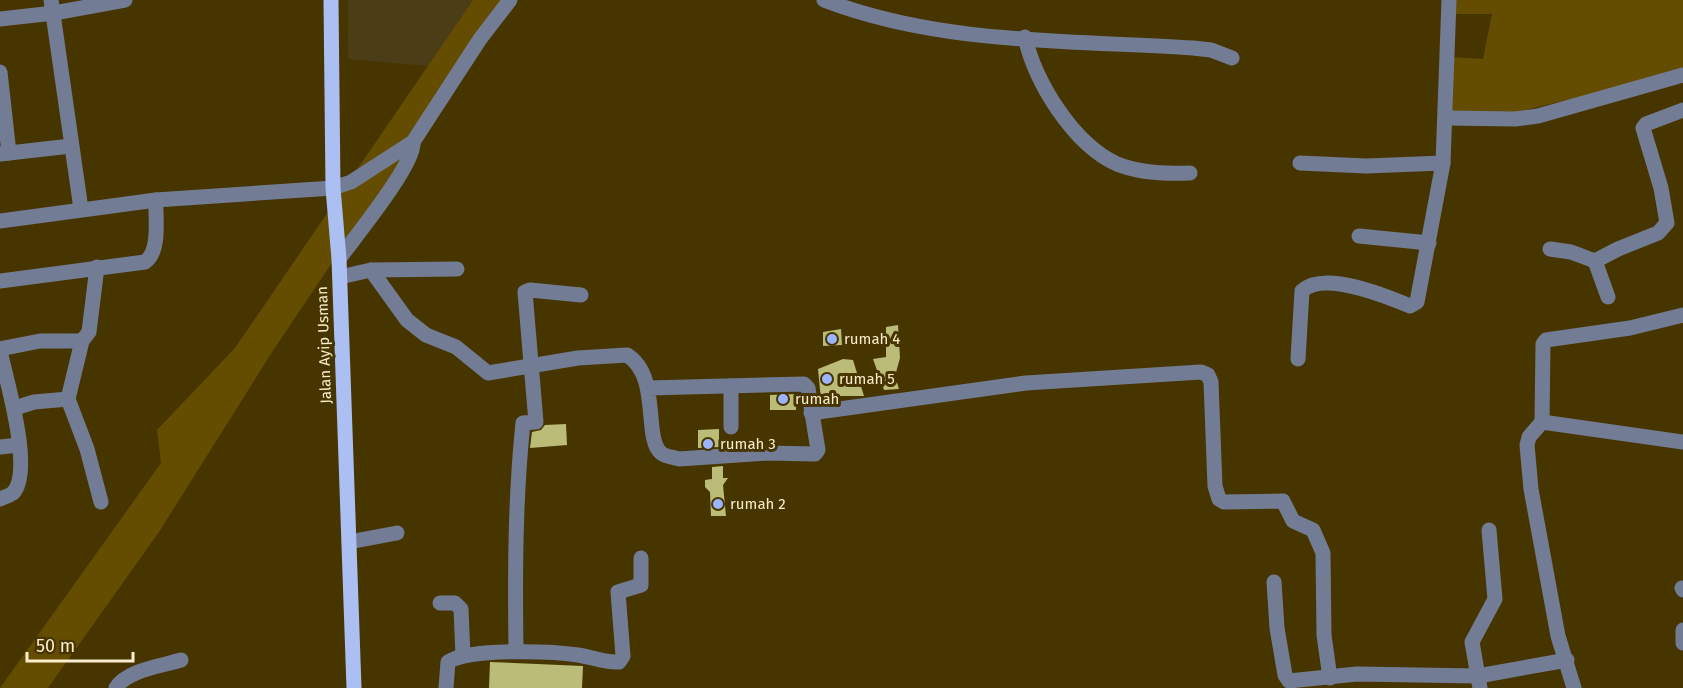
<svg xmlns="http://www.w3.org/2000/svg" width="1683" height="688" font-family="'Fira Sans',sans-serif">
<rect width="100%" height="100%" fill="#473500"/>
<polygon fill="#4b3d15" points="348,0 473,0 428,66 348,59"/>
<g fill="#644d01">
<polygon points="473,0 509,0 274,349 159,532 48,688 0,688 161,463 157,430 235,348"/>
<polygon points="1452,0 1683,0 1683,72 1496,117 1441,116 1451,57 1483,59 1492,14 1451,14"/>
</g>
<g fill="#bbbc77">
<polygon points="898,325 900,358 895,376 899,389 884,390 873,359 886,357 886,327"/>
<polygon points="841,329 842,345 823,346 823,332"/>
<polygon points="843,359 853,360 864,396 831,396 821,400 818,369"/>
<polygon points="797,394 796,410 770,410 770,395"/>
<polygon points="566,424 567,445 530,448 532,432 541,430 545,425"/>
<polygon points="719,429 719,447 698,448 698,430"/>
<polygon points="723,466 723,478 728,478 723,485 726,516 711,516 710,492 705,487 705,480 712,479 712,467"/>
<polygon points="490,662 583,666 582,688 489,688"/>
</g>
<g fill="none" stroke-linecap="round" stroke-linejoin="round">
<g stroke="#737c95" stroke-width="15">
<polyline points="51,0 81,209"/>
<path d="M 824,0 C 941,45 1070,40 1193,48 L 1211,50 L 1232,58"/>
<polyline points="0,19 54,13 125,0"/>
<path d="M 1025,37 C 1035,82 1073,144 1117,164 C 1139,173 1167,174 1190,173"/>
<polyline points="0,72 9,153"/>
<polyline points="1446,118 1515,119 1538,116 1683,75"/>
<polyline points="0,154 71,146"/>
<polyline points="1300,163 1366,166 1443,163"/>
<polyline points="0,221 156,200 333,188 351,182 413,142 480,39 510,0"/>
<polyline points="1359,236 1429,243"/>
<polyline points="1550,249 1571,252 1595,261"/>
<path d="M 339,259 C 355,237 416,163 413,142"/>
<polyline points="97,267 89,332 82,341 68,399 87,449 101,502"/>
<polyline points="371,270 457,269"/>
<path d="M 340,277 L 371,270 L 407,320 L 426,335 L 456,347 L 488,373 L 578,358 L 627,355 C 661,376 643,438 661,453 C 666,457 673,457 679,459 L 767,453 L 815,454 L 818,450 L 808,388 L 804,384 L 648,388"/>
<path d="M 0,281 L 145,262 C 161,251 155,217 156,200"/>
<polyline points="1608,297 1595,261 1618,249 1658,233 1667,223 1661,188 1643,128 1646,124 1683,110"/>
<polyline points="0,349 40,341 82,341"/>
<path d="M 0,351 C 6,379 34,471 13,493 C 9,496 4,497 0,499"/>
<path d="M 1298,359 L 1302,291 C 1324,270 1386,296 1410,306 L 1417,302 L 1443,163 L 1449,0"/>
<polyline points="15,408 34,402 68,399"/>
<polyline points="811,413 1026,383 1201,372 1208,375 1211,382 1215,486 1219,499 1224,502 1283,501 1293,521 1313,530 1323,553 1324,635 1330,678"/>
<polyline points="1542,422 1529,437 1527,445 1531,489 1558,636 1574,688"/>
<polyline points="1542,422 1543,344 1546,340 1630,328 1683,315"/>
<polyline points="1542,422 1683,442"/>
<polyline points="731,427 731,386"/>
<polyline points="0,447 18,445"/>
<polyline points="349,542 397,533"/>
<polyline points="1274,582 1277,628 1285,675 1289,681 1357,674 1478,676 1567,660"/>
<polyline points="1682,588 1683,590"/>
<polyline points="440,603 455,603 461,609 463,656"/>
<polyline points="1683,630 1683,643"/>
<path d="M 516,651 C 515,575 515,499 523,423 L 536,422 L 525,292 L 530,290 L 581,295"/>
<path d="M 116,688 C 127,670 162,666 181,660"/>
<path d="M 446,688 L 448,662 C 469,648 552,651 578,655 C 592,657 605,663 619,662 L 623,656 L 618,592 L 641,585 L 641,558"/>
<polyline points="1480,688 1472,642 1495,599 1489,530"/>
</g>
<polyline stroke="#acbff3" stroke-width="15" points="331,0 333,188 339,259 354,688"/>
</g>
<g fill="#9bb4fd" stroke="#473500" stroke-width="2">
<circle cx="832" cy="339" r="6"/>
<circle cx="827" cy="379" r="6"/>
<circle cx="783" cy="399" r="6"/>
<circle cx="708" cy="444" r="6"/>
<circle cx="718" cy="504" r="6"/>
</g>
<g text-anchor="middle" dominant-baseline="central" stroke-width="6" stroke-linejoin="round" paint-order="stroke">
<g font-size="15" fill="#faedcd" stroke="#473500" text-anchor="start">
<text x="844" y="339">rumah 4</text>
<text x="839" y="379">rumah 5</text>
<text x="795" y="399">rumah</text>
<text x="720" y="444">rumah 3</text>
<text x="730" y="504">rumah 2</text>
</g>
<g font-size="15" fill="#faedcd" stroke="#473500">
<text transform="translate(324 345) rotate(-92)">Jalan Ayip Usman</text>
</g>
</g>
<path d="M27 652v9h106v-9" fill="none" stroke="#faedcd" stroke-width="3"/>
<text x="36" y="652" font-size="18" fill="#faedcd" stroke="#473500" stroke-width="4.5" paint-order="stroke">50 m</text>
</svg>
